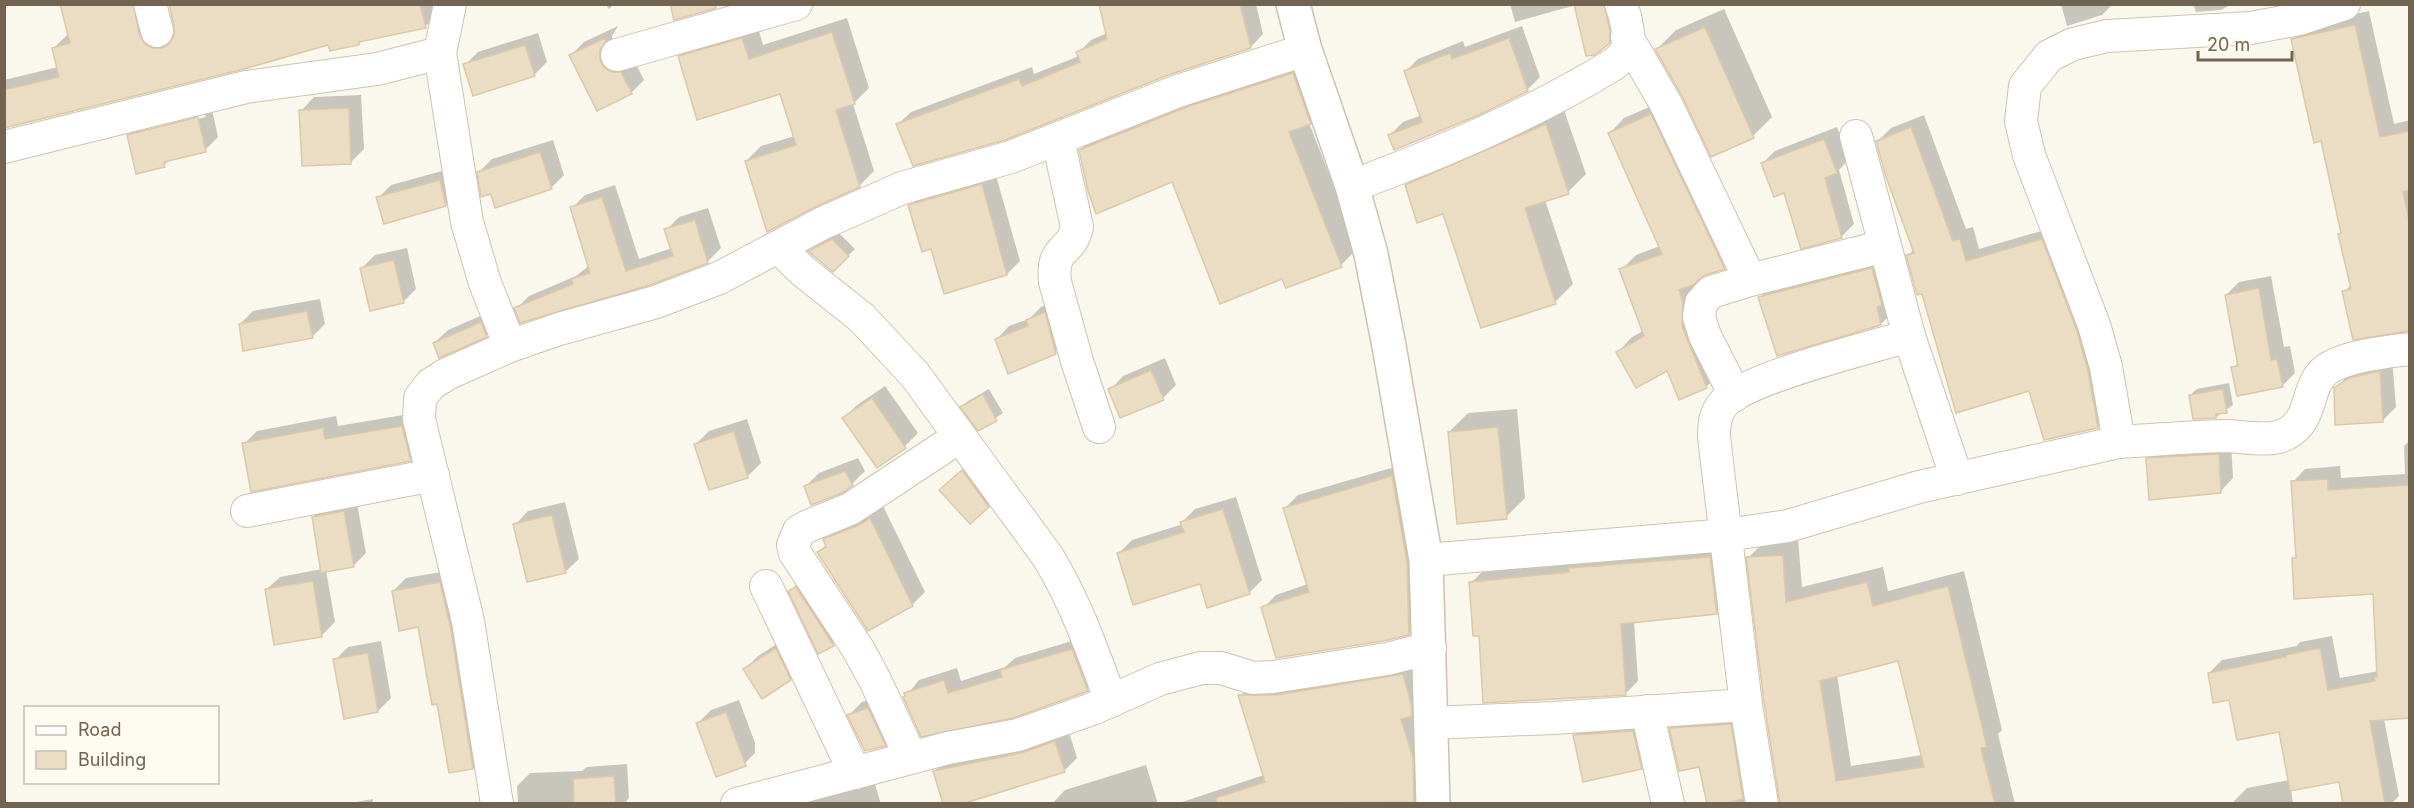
<svg xmlns="http://www.w3.org/2000/svg" width="2414" height="808" font-family="Inter,sans-serif">
<rect width="100%" height="100%" fill="#faf8ec"/>
<g fill="#0003" fill-rule="evenodd">
<polygon points="62,4 149,4 168,35 176,35 170,4 437,4 439,12 425,27 362,40 359,43 329,43 4,128 4,80 58,67 54,48 69,33"/>
<polygon points="605,4 614,4 609,9"/>
<polygon points="1215,4 1256,4 1263,34 1251,47 898,124 911,112 1032,67 1034,74 1079,56 1078,53 1091,40 1107,33"/>
<polygon points="1510,4 1619,4 1622,30 1608,43 1576,5 1515,22"/>
<polygon points="2061,4 2113,4 2102,15 2067,26"/>
<polygon points="2193,4 2232,4 2221,10 2196,12"/>
<polygon points="1724,9 1772,117 1753,136 1712,155 1684,96 1657,49 1676,30"/>
<polygon points="2369,11 2394,124 2410,120 2410,330 2344,292 2351,285 2340,234 2342,232 2322,139 2293,40 2307,25"/>
<polygon points="847,18 869,88 853,104 874,171 860,185 746,161 761,146 795,136 781,92 679,57 694,42 757,24 763,45"/>
<polygon points="618,26 612,36 612,47 634,60 644,80 631,93 571,55 584,42"/>
<polygon points="1522,26 1540,77 1527,90 1390,135 1403,122 1422,115 1405,72 1418,59 1463,41 1465,47"/>
<polygon points="538,33 547,62 534,75 465,65 478,52"/>
<polygon points="1310,57 1327,105 1309,123 1358,248 1341,265 1283,277 1173,180 1080,150 1097,133"/>
<polygon points="361,95 364,149 351,162 301,111 314,97"/>
<polygon points="1665,100 1738,253 1724,268 1704,274 1695,281 1721,372 1706,387 1668,369 1618,352 1632,337 1643,331 1621,270 1636,255 1660,246 1610,133 1624,118"/>
<path d="M 211,105 L 218,137 L 205,150 L 171,159 L 164,165 L 128,136 L 141,123 ZM 205,114 L 206,117 L 142,133 L 142,130 Z"/>
<polygon points="1563,107 1586,174 1568,192 1545,200 1573,284 1555,302 1444,212 1406,185 1424,168"/>
<polygon points="1924,115 1966,229 1973,227 1979,249 2055,227 2111,413 2098,427 2030,389 1923,292 1908,256 1914,249 1878,141 1891,128"/>
<polygon points="1837,127 1849,159 1839,170 1854,224 1841,237 1785,191 1762,164 1775,151"/>
<polygon points="553,140 564,175 551,188 479,172 492,159"/>
<polygon points="453,168 459,192 445,205 378,198 391,185"/>
<polygon points="995,172 1020,261 1007,274 932,247 910,206 923,192"/>
<polygon points="615,185 639,259 672,248 666,230 679,217 708,208 721,248 708,261 650,283 516,309 529,296 576,276 590,265 572,208 585,195"/>
<polygon points="839,233 855,249 833,270 810,251 816,245"/>
<polygon points="407,248 416,289 403,302 362,268 375,255"/>
<polygon points="1885,256 1894,311 1881,324 1760,297 1773,284"/>
<polygon points="2271,276 2284,347 2290,346 2295,373 2282,386 2233,368 2239,361 2226,295 2239,282"/>
<polygon points="320,299 325,324 312,337 240,324 253,311"/>
<polygon points="1058,300 1069,339 1055,352 996,340 1009,326 1029,319 1041,307"/>
<polygon points="494,310 499,322 486,335 434,343 448,330"/>
<polygon points="1165,358 1176,385 1163,398 1121,416 1110,390 1123,376"/>
<polygon points="2392,359 2396,407 2383,420 2335,388 2349,375"/>
<polygon points="2229,383 2233,405 2216,417 2190,395 2197,389"/>
<polygon points="885,386 918,433 905,446 877,466 844,418 857,405"/>
<polygon points="989,389 1003,413 979,429 962,407 968,401"/>
<polygon points="1517,409 1525,498 1506,517 1449,432 1468,413"/>
<polygon points="415,413 423,447 410,460 244,444 257,431 336,416 338,426"/>
<polygon points="747,419 761,463 748,476 710,488 696,444 709,431"/>
<polygon points="2410,440 2410,717 2384,719 2399,796 2391,804 2345,804 2341,780 2291,789 2293,804 2235,804 2234,801 2247,788 2290,780 2280,730 2209,673 2222,660 2297,646 2300,642 2332,636 2340,678 2379,671 2374,592 2293,559 2297,555 2293,482 2305,469 2340,466 2341,478 2405,474 2404,446"/>
<polygon points="2231,442 2233,478 2220,492 2148,459 2161,446"/>
<polygon points="858,458 865,471 852,484 806,486 819,473"/>
<polygon points="976,458 1001,492 988,506 954,477"/>
<polygon points="1405,464 1422,620 1409,633 1263,608 1276,595 1308,584 1285,508 1298,495"/>
<polygon points="1236,497 1262,580 1249,593 1201,582 1119,553 1132,540 1183,524 1182,522 1195,509"/>
<polygon points="356,498 366,553 353,566 326,570 335,622 322,635 276,643 266,590 280,577 322,569 313,517 327,504"/>
<polygon points="565,502 579,559 565,572 515,525 528,511"/>
<polygon points="883,506 925,592 912,605 819,552 827,544 825,540 838,526"/>
<path d="M 1798,539 L 1802,587 L 1883,567 L 1888,591 L 1964,571 L 2002,730 L 1998,734 L 2015,804 L 1781,804 L 1748,558 L 1764,542 ZM 1899,659 L 1922,755 L 1851,766 L 1837,675 Z"/>
<polygon points="1723,545 1729,600 1716,613 1634,621 1638,681 1625,694 1480,634 1471,583 1484,570"/>
<polygon points="453,570 486,755 473,768 438,702 420,626 393,591 406,578"/>
<polygon points="803,578 846,631 833,644 819,652 790,591"/>
<polygon points="789,636 803,666 790,679 745,669 758,656"/>
<polygon points="1085,637 1100,677 1087,690 907,695 919,680 957,668 961,681 1005,667 1015,658"/>
<polygon points="381,641 391,698 378,711 335,660 348,647"/>
<polygon points="1415,661 1425,804 1176,804 1264,775 1240,696 1253,683"/>
<polygon points="881,696 898,732 885,745 849,715 862,702"/>
<polygon points="739,700 755,743 755,753 742,766 698,723 711,710"/>
<polygon points="1746,709 1769,804 1709,804 1700,765 1671,729 1687,713"/>
<polygon points="1646,719 1654,755 1641,768 1575,735 1588,722"/>
<polygon points="1068,729 1077,758 1064,771 935,771 948,758"/>
<polygon points="627,764 629,798 624,804 518,804 517,786 530,773 582,771 587,767"/>
<polygon points="1146,765 1158,804 1052,804 1065,790"/>
<polygon points="873,778 881,804 776,804"/>
<polygon points="373,799 373,804 345,804"/>
</g>
<g fill="#ebdcc4" stroke="#ddc8a9" stroke-width="1.5" fill-rule="evenodd">
<polygon points="60,4 133,4 140,36 145,44 153,48 162,48 169,44 174,36 174,26 169,4 420,4 426,28 359,42 359,45 330,51 328,45 244,69 4,128 4,90 59,77 52,48 70,43"/>
<polygon points="670,4 715,4 716,8 674,20"/>
<polygon points="1099,4 1240,4 1251,48 1171,74 1005,140 913,166 896,124 1019,79 1022,86 1080,62 1076,52 1107,39"/>
<polygon points="1574,4 1604,4 1610,31 1610,43 1595,55 1586,56"/>
<polygon points="2355,25 2380,137 2409,131 2409,190 2403,192 2409,220 2409,331 2353,340 2342,291 2351,289 2338,234 2341,233 2321,141 2314,143 2291,39"/>
<polygon points="1705,27 1754,138 1711,157 1682,96 1655,49"/>
<polygon points="832,32 855,104 836,110 860,187 815,207 767,232 745,161 796,145 780,94 697,120 678,56 742,38 749,59"/>
<polygon points="605,38 606,41 600,50 600,60 604,67 612,72 621,72 632,94 597,111 569,55"/>
<polygon points="1509,38 1528,91 1479,115 1394,150 1388,135 1422,122 1404,71 1450,53 1452,59"/>
<polygon points="525,45 535,76 473,96 463,64"/>
<polygon points="1293,73 1311,124 1289,132 1342,267 1286,288 1282,279 1220,304 1172,182 1096,214 1088,191 1079,150 1184,108"/>
<polygon points="349,108 351,164 302,166 299,110"/>
<polygon points="1651,114 1725,269 1705,275 1693,285 1679,290 1683,302 1682,326 1707,388 1679,400 1667,371 1636,388 1616,352 1644,336 1619,269 1662,254 1608,133"/>
<polygon points="198,117 206,152 164,162 165,167 136,174 127,135"/>
<polygon points="1546,124 1569,194 1525,208 1556,304 1481,328 1443,214 1417,223 1405,185"/>
<polygon points="1911,127 1953,241 1960,239 1966,261 2042,239 2077,331 2088,371 2098,428 2044,440 2029,391 1956,413 1922,294 1917,295 1906,255 1914,253 1886,177 1876,141"/>
<polygon points="1824,139 1837,173 1825,178 1842,238 1801,249 1784,193 1774,197 1761,163"/>
<polygon points="540,152 552,189 495,208 491,194 481,197 477,172"/>
<polygon points="440,180 446,206 384,224 376,197"/>
<polygon points="982,184 1007,275 944,294 931,249 922,252 908,205"/>
<polygon points="602,197 626,271 673,256 664,229 695,220 708,263 650,285 520,323 514,308 573,284 571,279 590,273 570,207"/>
<polygon points="832,239 849,256 833,272 808,251"/>
<polygon points="394,260 404,303 370,311 360,268"/>
<polygon points="1872,268 1882,305 1877,307 1881,325 1777,356 1758,297"/>
<polygon points="2259,288 2271,360 2277,359 2283,387 2237,396 2231,367 2238,366 2225,295"/>
<polygon points="307,311 313,338 243,351 239,324"/>
<polygon points="1045,312 1056,354 1008,374 995,339 1028,326 1026,320"/>
<polygon points="481,322 487,337 439,358 433,343"/>
<polygon points="1151,370 1164,400 1120,418 1108,389"/>
<polygon points="2380,371 2383,422 2335,425 2334,388 2349,378"/>
<polygon points="2223,389 2227,413 2216,414 2216,418 2193,419 2189,395"/>
<polygon points="983,394 997,421 978,431 960,407"/>
<polygon points="872,398 906,448 877,468 842,418"/>
<polygon points="402,426 411,461 251,492 242,443 323,428 325,439"/>
<polygon points="1498,427 1507,519 1457,524 1448,432"/>
<polygon points="734,431 748,478 709,490 694,444"/>
<polygon points="2219,454 2221,493 2149,500 2146,458"/>
<polygon points="962,470 989,507 970,524 939,490"/>
<polygon points="845,471 853,485 842,493 811,505 804,486"/>
<polygon points="1392,476 1407,562 1409,635 1383,641 1276,658 1261,607 1309,592 1283,508"/>
<polygon points="2328,479 2328,490 2409,485 2409,718 2370,721 2385,804 2343,804 2339,782 2290,791 2279,732 2237,740 2229,700 2213,703 2208,673 2286,657 2286,655 2320,648 2328,690 2375,681 2374,677 2377,677 2373,594 2294,599 2292,558 2296,558 2291,481"/>
<polygon points="1223,509 1250,594 1207,608 1200,584 1133,605 1117,553 1184,532 1180,522"/>
<polygon points="344,511 354,567 321,573 312,517"/>
<polygon points="552,515 566,573 527,582 513,524"/>
<polygon points="870,518 913,606 868,631 817,552 826,547 823,539 857,526"/>
<path d="M 1783,555 L 1786,602 L 1867,582 L 1873,606 L 1948,586 L 1987,747 L 1981,748 L 1995,804 L 1780,804 L 1764,702 L 1746,557 ZM 1898,661 L 1924,767 L 1836,781 L 1820,681 Z"/>
<polygon points="1710,557 1717,614 1621,624 1626,695 1483,703 1479,636 1473,636 1469,582 1569,572 1569,568"/>
<polygon points="313,581 322,637 274,645 265,589"/>
<polygon points="440,582 450,625 473,769 449,773 437,704 432,705 418,627 399,631 392,591"/>
<polygon points="796,587 834,646 818,654 788,591"/>
<polygon points="776,648 791,680 762,699 743,669"/>
<polygon points="1072,649 1088,691 1013,718 921,737 903,697 905,696 904,693 944,680 948,693 1002,677 1000,670"/>
<polygon points="368,653 378,712 344,719 333,659"/>
<polygon points="1403,674 1411,703 1412,716 1401,719 1413,758 1414,802 1217,804 1216,798 1265,782 1238,695 1276,695"/>
<polygon points="868,708 886,746 865,751 847,715"/>
<polygon points="726,712 746,766 716,777 696,723"/>
<polygon points="1731,724 1743,799 1723,804 1707,804 1699,767 1679,771 1669,728"/>
<polygon points="1633,731 1642,769 1583,782 1573,735"/>
<polygon points="1055,741 1065,772 962,804 943,804 933,771 1021,753"/>
<polygon points="614,776 616,804 574,804 573,779"/>
</g>
<g fill="none" stroke-linecap="round" stroke-linejoin="round">
<defs>
<g id="street">
<polyline points="150,4 157,31"/>
<polyline points="450,4 440,53 467,222 485,283 510,346"/>
<polyline points="1627,37 1666,104 1750,280"/>
<polyline points="617,55 796,4"/>
<polyline points="1856,136 1909,336 1957,479"/>
<path d="M 1058,140 L 1077,227 C 1071,255 1051,245 1055,282 L 1077,361 L 1099,427"/>
<polyline points="4,147 246,87 377,69 440,53"/>
<path d="M 1352,186 C 1443,152 1531,115 1614,64 C 1617,61 1623,57 1625,53 C 1632,41 1626,17 1621,4"/>
<path d="M 779,248 L 804,272 L 862,318 L 915,375 L 1048,557 C 1076,603 1092,650 1111,701"/>
<polyline points="1735,395 1705,336 1699,317 1701,303 1711,292 1750,280 1885,246"/>
<path d="M 2119,442 C 2154,440 2189,437 2224,436 C 2243,436 2270,443 2286,434 C 2314,420 2305,386 2326,370 C 2344,356 2387,352 2410,349"/>
<polyline points="247,511 433,475"/>
<polyline points="1426,560 1727,535 1788,526 1919,487 2119,442 2106,367 2094,325 2029,155 2021,121 2025,86 2049,56 2073,44 2107,36 2251,28 2299,19 2344,4"/>
<polyline points="766,586 855,773"/>
<polyline points="1647,711 1668,804"/>
<polyline points="1431,723 1553,718 1746,705"/>
<polyline points="911,758 875,680 858,649 795,553 793,545 799,531 808,526 850,509 959,437"/>
<polyline points="497,804 468,621 419,419 420,398 431,384 447,374 510,346 559,329 656,302 719,278 823,223 902,188 1011,157 1178,91 1305,50"/>
<polyline points="737,804 948,748 1018,735 1092,709 1160,679 1201,668 1221,668 1253,678 1273,677 1387,659 1430,648"/>
<path d="M 1762,804 L 1746,705 L 1714,437 C 1714,424 1715,413 1724,403 C 1746,378 1872,347 1909,336"/>
</g>
<polyline id="secondary" points="1293,4 1305,50 1352,186 1371,254 1389,346 1426,560 1433,804"/>
</defs>
<use href="#street" stroke="#ccc3b2" stroke-width="34"/>
<use href="#secondary" stroke="#ccc2ae" stroke-width="36"/>
<use href="#street" stroke="#fff" stroke-width="32"/>
<use href="#secondary" stroke="#fff" stroke-width="33"/>
</g>
<rect width="2414" height="808" fill="none" stroke="#736451" stroke-width="12"/>
<rect x="24" y="706" width="195" height="78" fill="#fdfbf2" stroke="#c6bfb2" stroke-width="1.5"/>
<rect x="36" y="726" width="30" height="9" fill="#ffffff" stroke="#c6bfb2" stroke-width="1.5"/>
<text x="78" y="736" font-size="18" fill="#736451">Road</text>
<rect x="36" y="751" width="30" height="18" fill="#ebdcc4" stroke="#c6bfb2" stroke-width="1.5"/>
<text x="78" y="766" font-size="18" fill="#736451">Building</text>
<path d="M2198 51v9h94v-9" fill="none" stroke="#736451" stroke-width="3"/>
<text x="2207" y="51" font-size="18" fill="#736451" stroke="#fdfbf2" stroke-width="4.5" paint-order="stroke">20 m</text>
</svg>
